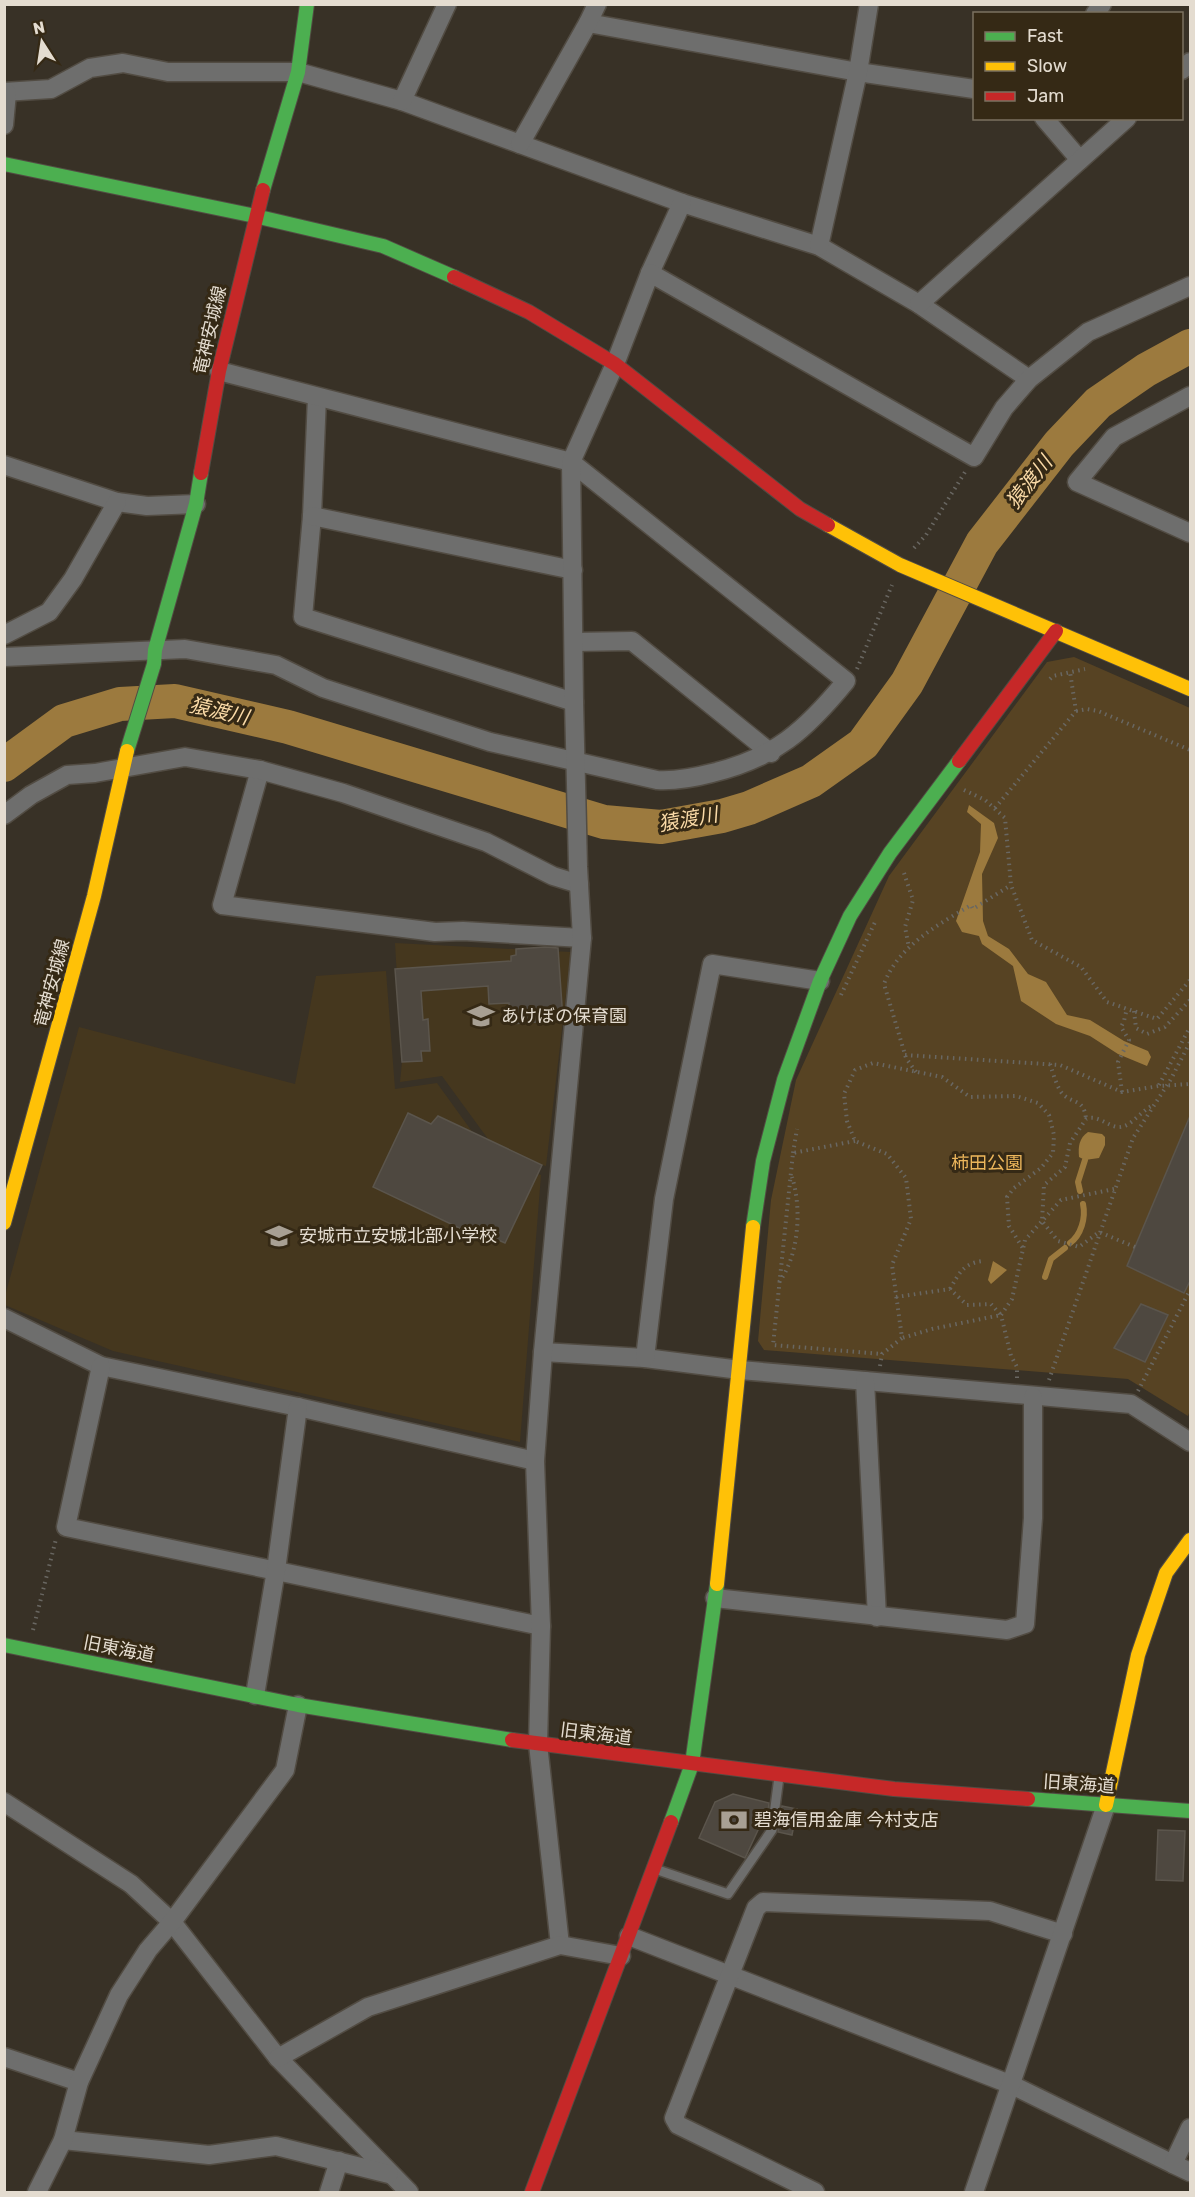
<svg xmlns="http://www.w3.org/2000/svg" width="1195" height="2197" font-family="Rubik,'Noto Sans JP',sans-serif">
<rect width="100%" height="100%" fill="#383126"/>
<g fill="#45371e">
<polygon points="395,943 571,952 546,1166 499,1154 442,1076 400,1082 402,1062"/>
<polygon points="386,971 395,1089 437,1083 494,1162 541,1175 520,1442 113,1351 5,1305 5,1296 79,1027 295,1084 316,976"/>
</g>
<polygon fill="#574323" points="1074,657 1190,708 1190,1410 1188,1416 1128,1379 764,1350 758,1341 771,1200 796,1080 889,876 1047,662"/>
<g fill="#9c7a3e">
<polygon points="969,805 994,823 998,838 982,874 983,921 988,936 1009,949 1028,974 1046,982 1067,1015 1090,1020 1124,1041 1148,1051 1151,1057 1147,1066 1118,1054 1090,1036 1056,1024 1021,1001 1013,966 982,944 979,936 962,932 956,921 980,852 981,824 967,812"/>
<path d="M 1088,1132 L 1102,1134 L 1105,1137 L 1105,1145 L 1099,1158 L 1085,1160 L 1079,1157 C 1078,1147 1079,1138 1088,1132 Z"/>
<polygon points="993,1261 1007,1270 991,1284 988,1280"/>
</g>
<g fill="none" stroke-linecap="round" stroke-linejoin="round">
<g stroke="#9c7a3e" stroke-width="6">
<polyline points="1080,1191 1078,1182 1085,1160"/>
<path d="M 1070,1243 C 1081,1235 1086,1218 1083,1204"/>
<polyline points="1045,1277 1051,1259 1065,1248"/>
</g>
<polyline stroke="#9c7a3e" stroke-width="34" points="4,765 64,721 120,704 175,701 288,727 604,822 661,827 722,816 749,808 811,781 863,744 907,683 982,543 1059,444 1098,403 1146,370 1190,346"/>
</g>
<g fill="#4e4840" stroke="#5b554c" stroke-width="1.5">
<polygon points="545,947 558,948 563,1020 511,1024 509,1003 489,1004 488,986 421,991 423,1020 428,1019 430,1051 421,1051 422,1061 402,1062 395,969 511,961 511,956 516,955 516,949"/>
<polygon points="408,1113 431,1124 438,1116 542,1165 505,1243 496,1239 493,1244 373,1187"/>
<polygon points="1190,1116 1191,1279 1184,1293 1127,1266"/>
<polygon points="1141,1304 1168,1315 1145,1362 1114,1348"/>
<polygon points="733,1794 769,1803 766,1828 764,1829 759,1828 745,1858 699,1838 715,1802"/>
<polygon points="782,1806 797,1809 792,1835 778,1832"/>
<polygon points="1158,1830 1185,1831 1183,1881 1156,1880"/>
</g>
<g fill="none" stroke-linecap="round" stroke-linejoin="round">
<defs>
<polyline id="lane" points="655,1869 728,1894 772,1830 779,1777"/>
<g id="street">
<polyline points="1095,14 1102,4"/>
<polyline points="588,23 858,72 974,89"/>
<polyline points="1182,70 1190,62"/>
<polyline points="4,92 51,89 90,68 123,63 168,72 298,72 402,101 682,203 819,246 919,304 1029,379"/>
<polyline points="402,101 447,4"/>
<polyline points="1044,118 1080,160"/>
<polyline points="4,125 7,93"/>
<polyline points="520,144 588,23 597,4"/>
<polyline points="819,246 858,72 869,4"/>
<polyline points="650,273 682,203"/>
<polyline points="919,304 1127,118"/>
<polyline points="1190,396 1114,437 1077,482 1190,533"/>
<polyline points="317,397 312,516 303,617 574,702"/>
<polyline points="4,465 117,502 147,506 196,504"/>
<polyline points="312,516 573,570"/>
<polyline points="4,635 49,612 73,579 117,502"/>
<polyline points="574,642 632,641 771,753"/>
<path d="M 4,657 L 185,649 L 276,665 L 323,688 L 490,742 L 657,780 C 676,781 693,778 712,773 C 775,758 806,730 846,681 L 571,462 L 219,371"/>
<polyline points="260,770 222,905 435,932 463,931 582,938"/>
<polyline points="4,815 31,795 67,775 95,773 185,757 260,770 343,793 486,842 553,876 579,884"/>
<polyline points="4,1318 101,1366 298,1407 535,1461"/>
<polyline points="543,1352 645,1358 740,1370 1131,1404 1190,1442"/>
<polyline points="645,1358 664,1199 712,964 820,981"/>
<polyline points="101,1366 66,1527 541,1626"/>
<polyline points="865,1381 877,1617"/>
<polyline points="715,1598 1007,1630 1025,1624 1033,1518 1033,1397"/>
<polyline points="255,1695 276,1570 298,1407"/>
<polyline points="4,1802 131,1884 172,1922 278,2058 409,2192"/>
<polyline points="629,1936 1012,2085 1173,2164"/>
<polyline points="560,1945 538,1744 541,1626 535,1461 543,1352 582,938 578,867 574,702 571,462 615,364 650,273 974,457 1004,408 1029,379 1088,332 1190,286"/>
<polyline points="4,2057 79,2082"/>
<polyline points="278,2058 368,2007 560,1945 621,1956"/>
<polyline points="1190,2128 1173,2164 1190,2172"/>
<polyline points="63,2140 209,2155 276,2146 389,2174"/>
<polyline points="37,2192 63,2140 79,2082 119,1995 148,1950 172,1922 285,1770 298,1705"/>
<polyline points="329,2192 339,2161"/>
<polyline points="815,2192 678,2125 674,2118 756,1908 763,1902 990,1911 1063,1934"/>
<polyline points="974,2192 1106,1805"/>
</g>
<g id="fast">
<polyline points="4,164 255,216 383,246 454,277"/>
<polyline points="263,190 298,72 307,4"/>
<polyline points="127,751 154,664 155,650 196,504 201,473"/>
<polyline points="753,1227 763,1161 784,1080 820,981 850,916 890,853 959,761"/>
<polyline points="4,1645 298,1705 512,1740"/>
<polyline points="1028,1799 1190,1811"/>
<polyline points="671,1822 692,1764 717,1584"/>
</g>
<g id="slow">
<polyline points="828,525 900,565 1190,689"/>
<polyline points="4,1223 94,896 127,751"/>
<polyline points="717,1584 753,1227"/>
<polyline points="1106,1805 1138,1655 1166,1573 1190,1540"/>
</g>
<g id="jam">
<polyline points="454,277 529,312 615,364 800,509 828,525"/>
<polyline points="201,473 219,371 263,190"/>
<polyline points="959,761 1056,631"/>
<polyline points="512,1740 894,1789 1028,1799"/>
<polyline points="532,2192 671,1822"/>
</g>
</defs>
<use href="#lane" stroke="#524c43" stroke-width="12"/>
<use href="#street" stroke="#524c43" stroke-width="21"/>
<use href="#fast" stroke="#524c43" stroke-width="16"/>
<use href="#slow" stroke="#524c43" stroke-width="16"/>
<use href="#jam" stroke="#524c43" stroke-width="16"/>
<g stroke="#696762" stroke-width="4" stroke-dasharray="1.5 4.5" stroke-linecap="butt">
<polyline points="914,548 926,535 965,472"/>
<polyline points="857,669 892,585"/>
<polyline points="1050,679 1053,676 1085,669"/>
<polyline points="1076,711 1087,709 1098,711 1190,750"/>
<polyline points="964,790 985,800 1005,818 1011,885 1032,940 1081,967 1107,1002 1157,1019 1190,980"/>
<polyline points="995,808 1076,711 1070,672"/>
<polyline points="904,873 913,900 905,927 909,948"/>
<polyline points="841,995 876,920"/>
<polyline points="1134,1011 1136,1028 1147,1034 1165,1027 1190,1000"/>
<polyline points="905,1055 1060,1065 1122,1092 1159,1086 1190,1084"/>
<path d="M 1050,1064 C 1053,1073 1056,1084 1061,1092 C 1071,1105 1084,1097 1086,1119"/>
<path d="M 916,1072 L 906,1058 L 884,984 C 898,946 938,925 971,905 L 973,909 L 1011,885"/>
<polyline points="1159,1085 1190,1027"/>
<polyline points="1122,1092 1118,1062 1129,1040 1121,1027 1124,1021 1127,1008"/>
<polyline points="855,1141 793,1153 773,1345 882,1354"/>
<polyline points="793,1153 797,1129"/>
<path d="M 1135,1247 L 1099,1232 L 1079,1247 L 1058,1241 L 1042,1221 L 1044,1185 L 1065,1167 L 1070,1143 L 1086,1119 C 1097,1114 1107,1126 1118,1127 C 1131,1128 1142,1109 1154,1105"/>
<path d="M 779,1282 C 799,1256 802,1208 792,1177"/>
<path d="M 950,1289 C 959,1273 964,1263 983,1261"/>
<polyline points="896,1297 950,1289 967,1305 991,1304 1001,1315 932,1329 902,1338"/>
<polyline points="880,1366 882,1354 902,1338 892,1265 911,1219 906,1178 887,1154 855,1141 847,1121 844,1094 855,1070 873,1063 942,1077 970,1097 1016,1096 1038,1103 1049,1115 1054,1135 1053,1153 1041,1168 1014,1188 1007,1197 1009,1226 1024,1250"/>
<polyline points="1017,1378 1017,1367 1011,1356 1001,1315 1012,1299 1025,1240 1061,1200 1114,1189"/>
<polyline points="1049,1380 1133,1138 1171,1079 1190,1042"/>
<polyline points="1138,1391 1190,1290"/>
<polyline points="33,1630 56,1539"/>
</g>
<use href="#lane" stroke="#6e6e6d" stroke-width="9"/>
<use href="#street" stroke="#6e6e6d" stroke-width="18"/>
<use href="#fast" stroke="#4caf50" stroke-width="14"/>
<use href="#slow" stroke="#ffc107" stroke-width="14"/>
<use href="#jam" stroke="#c62828" stroke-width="14"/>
</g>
<defs>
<symbol id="school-bare" viewBox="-9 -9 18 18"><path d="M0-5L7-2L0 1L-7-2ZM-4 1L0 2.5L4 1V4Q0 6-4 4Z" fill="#a8a094" stroke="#352915" stroke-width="2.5" paint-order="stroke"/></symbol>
<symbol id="bank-bare" viewBox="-9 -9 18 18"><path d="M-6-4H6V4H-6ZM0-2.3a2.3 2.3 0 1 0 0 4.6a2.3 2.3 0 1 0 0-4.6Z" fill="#a8a094" stroke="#352915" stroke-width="2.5" paint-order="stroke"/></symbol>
</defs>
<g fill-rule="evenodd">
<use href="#school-bare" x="462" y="997" width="38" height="38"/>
<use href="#school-bare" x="260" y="1217" width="38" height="38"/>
<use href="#bank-bare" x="715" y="1801" width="38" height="38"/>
</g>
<g text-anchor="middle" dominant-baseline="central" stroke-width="6" stroke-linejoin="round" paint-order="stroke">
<g font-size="18" fill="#e4dcd0" stroke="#352915">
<text transform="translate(210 330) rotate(-77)">竜神安城線</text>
<text transform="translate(52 983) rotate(-75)">竜神安城線</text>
<text transform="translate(119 1649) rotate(11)">旧東海道</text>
<text transform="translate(596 1734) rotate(7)">旧東海道</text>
<text transform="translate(1079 1784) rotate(4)">旧東海道</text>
</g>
<g font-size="18" fill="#e4dcd0" stroke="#352915" text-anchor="start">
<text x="501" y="1016">あけぼの保育園</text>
<text x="299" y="1236">安城市立安城北部小学校</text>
<text x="754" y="1820">碧海信用金庫 今村支店</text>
</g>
<g font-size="18" fill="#ecb65b" stroke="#352915">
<text x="987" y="1163">柿田公園</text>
</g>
<g font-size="20" font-style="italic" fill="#fadaa7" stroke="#352915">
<text transform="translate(1029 482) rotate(-52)">猿渡川</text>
<text transform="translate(219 711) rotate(13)">猿渡川</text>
<text transform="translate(688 819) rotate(-10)">猿渡川</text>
</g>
</g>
<rect width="1195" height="2197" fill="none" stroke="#e4dcd0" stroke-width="12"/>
<rect x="973" y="12" width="210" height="108" fill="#352915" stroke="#7b7160" stroke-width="1.5"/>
<rect x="985" y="32" width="30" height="9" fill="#4caf50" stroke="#7b7160" stroke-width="1.5"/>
<text x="1027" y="42" font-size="18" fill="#e4dcd0">Fast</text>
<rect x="985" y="62" width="30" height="9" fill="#ffc107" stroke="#7b7160" stroke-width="1.5"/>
<text x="1027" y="72" font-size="18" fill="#e4dcd0">Slow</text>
<rect x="985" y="92" width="30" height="9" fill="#c62828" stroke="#7b7160" stroke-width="1.5"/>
<text x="1027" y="102" font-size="18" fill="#e4dcd0">Jam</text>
<g transform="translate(42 42) rotate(348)" stroke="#352915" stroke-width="4.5" paint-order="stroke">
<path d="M0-4.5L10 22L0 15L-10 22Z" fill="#e4dcd0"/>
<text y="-9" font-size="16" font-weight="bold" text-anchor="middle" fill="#e4dcd0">N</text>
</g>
</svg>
